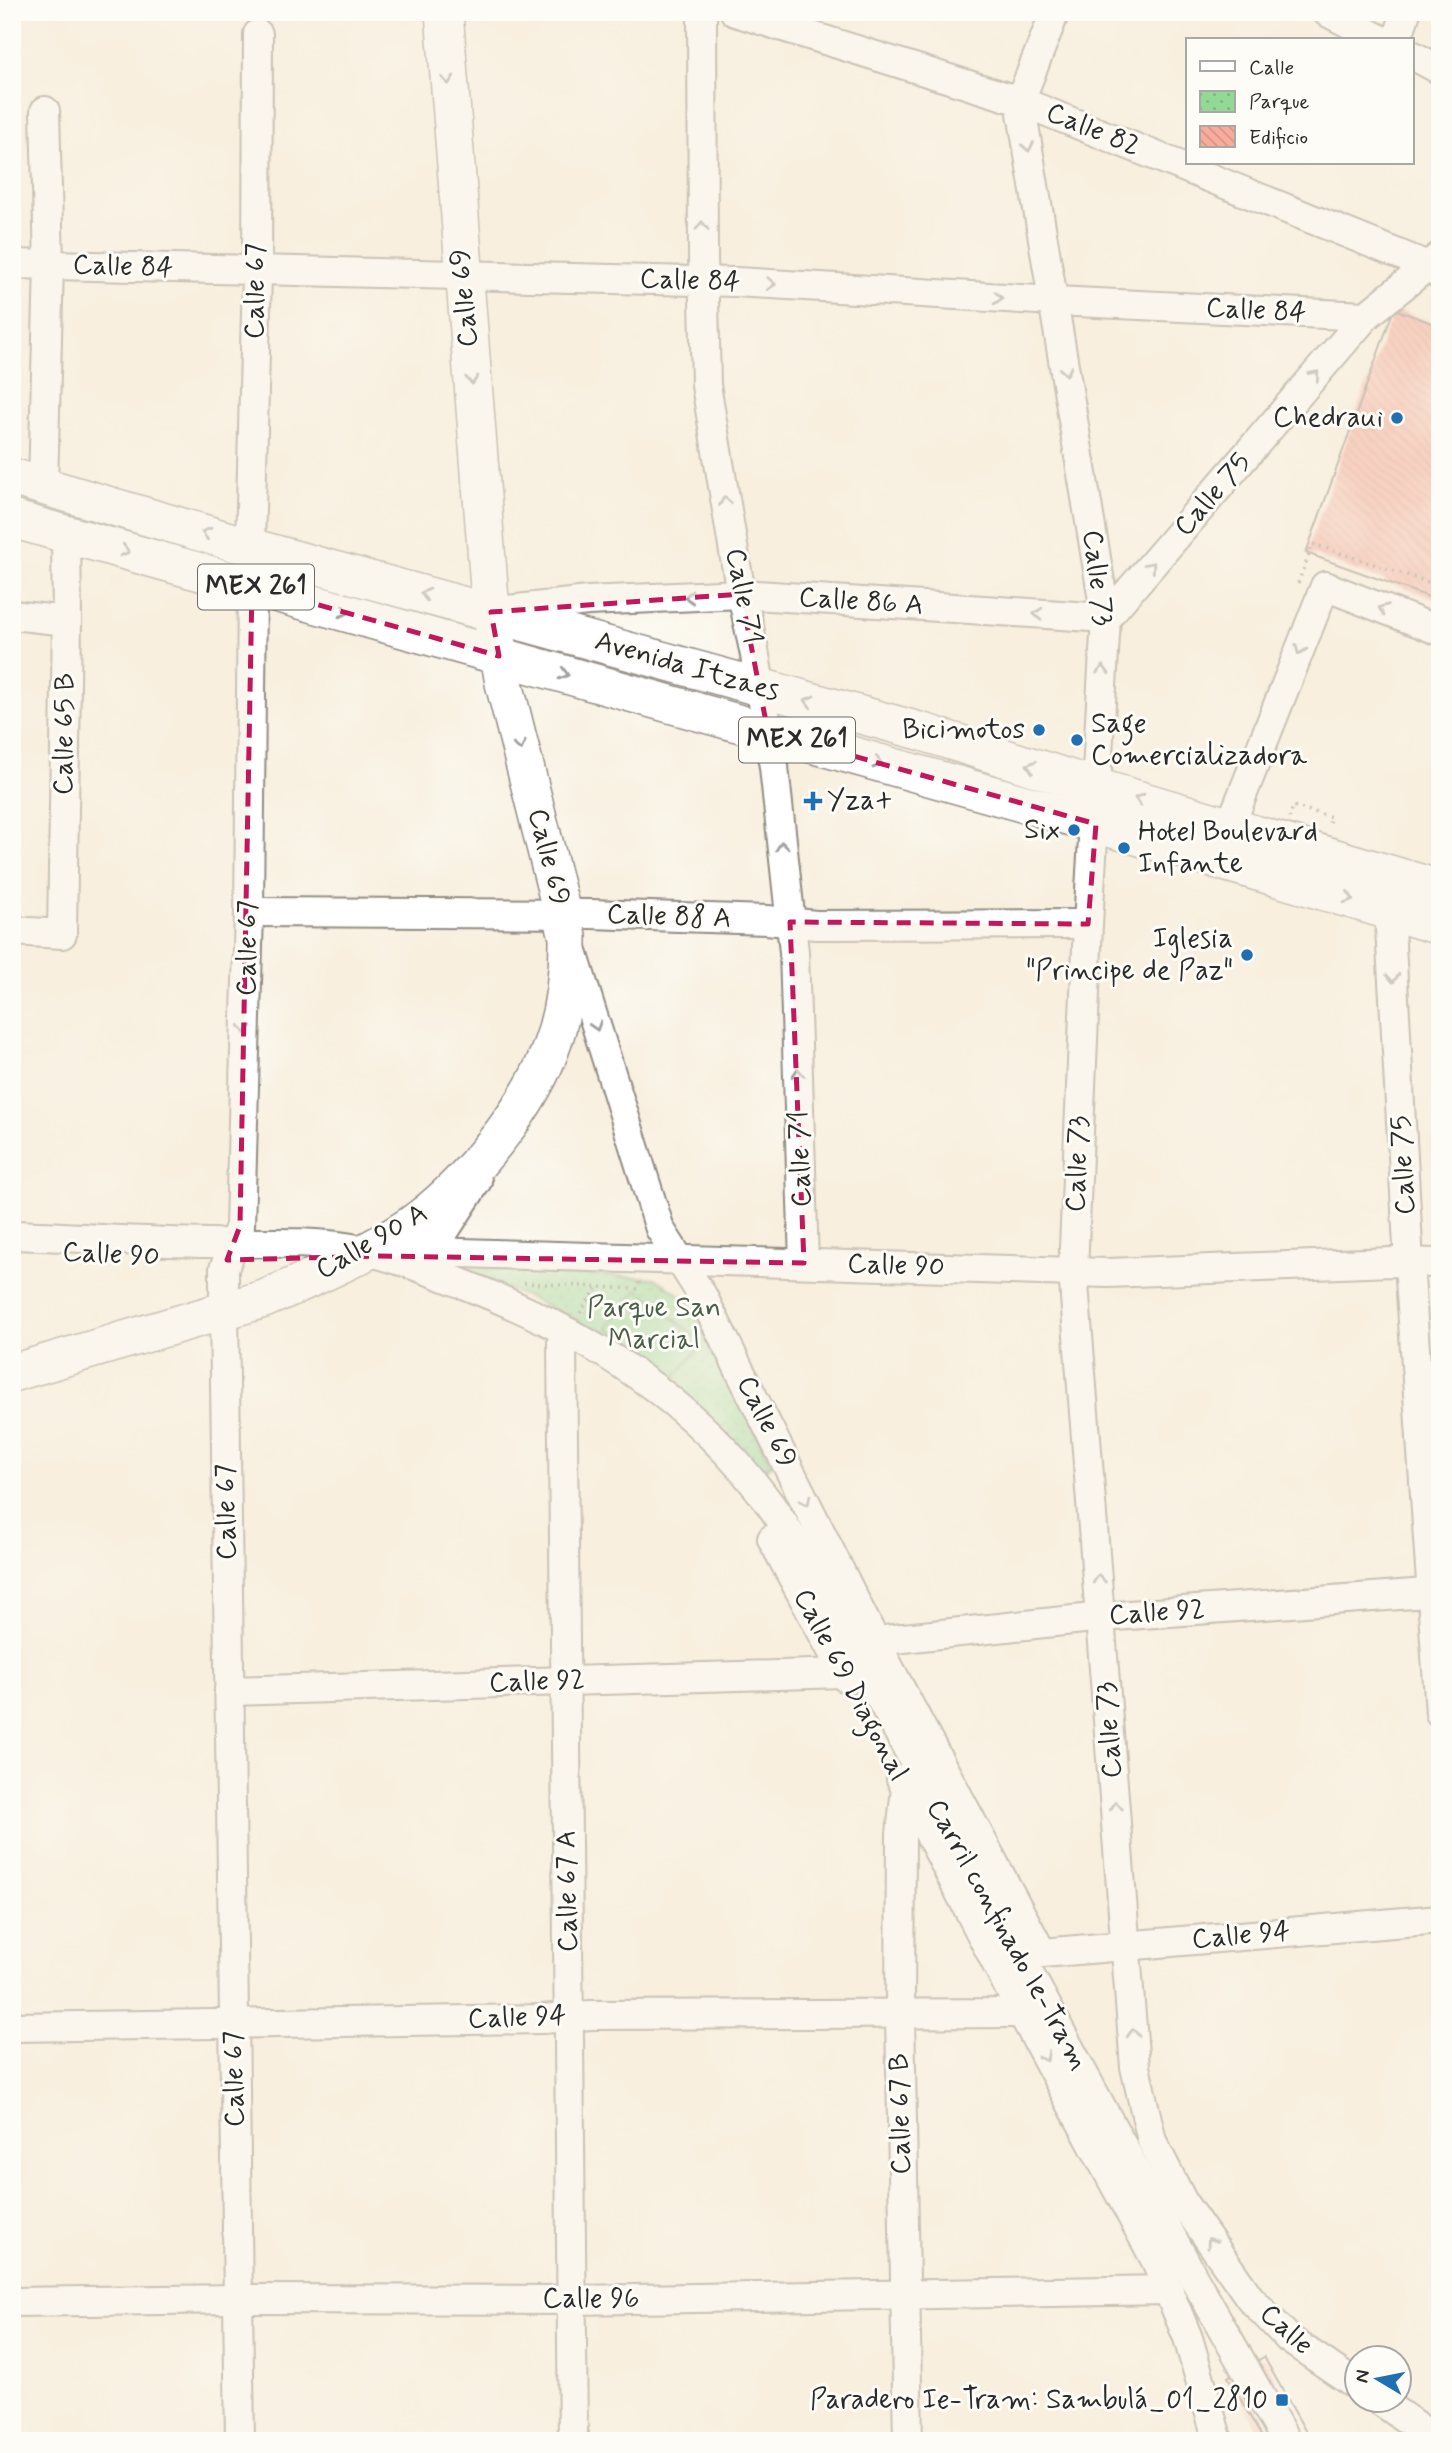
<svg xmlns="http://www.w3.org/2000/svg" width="1452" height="2453" font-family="Mynerve,sans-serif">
<defs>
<pattern id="park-dots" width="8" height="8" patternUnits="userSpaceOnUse" patternTransform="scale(1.75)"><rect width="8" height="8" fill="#91d994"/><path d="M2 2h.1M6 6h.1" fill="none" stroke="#7dba80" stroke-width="1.8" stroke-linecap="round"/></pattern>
<pattern id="building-back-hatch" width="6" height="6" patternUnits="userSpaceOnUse" patternTransform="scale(1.75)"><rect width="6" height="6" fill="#f8ac9c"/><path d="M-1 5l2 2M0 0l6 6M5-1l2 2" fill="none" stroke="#d59487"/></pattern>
</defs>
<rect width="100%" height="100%" fill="#fdfcf7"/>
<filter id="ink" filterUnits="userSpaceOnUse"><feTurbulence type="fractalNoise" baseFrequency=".0143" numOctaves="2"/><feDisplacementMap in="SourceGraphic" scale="14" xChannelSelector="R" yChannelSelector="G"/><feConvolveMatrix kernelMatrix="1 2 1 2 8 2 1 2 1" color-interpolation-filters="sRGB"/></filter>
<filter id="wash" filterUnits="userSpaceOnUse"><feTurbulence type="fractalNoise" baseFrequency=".00686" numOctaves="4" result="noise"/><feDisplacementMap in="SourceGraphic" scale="28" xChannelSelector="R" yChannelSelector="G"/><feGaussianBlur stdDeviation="1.57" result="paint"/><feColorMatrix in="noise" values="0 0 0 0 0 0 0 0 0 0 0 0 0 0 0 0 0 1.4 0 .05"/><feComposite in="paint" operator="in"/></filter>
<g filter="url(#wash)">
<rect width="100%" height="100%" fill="#f8efde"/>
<polygon fill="url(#park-dots)" stroke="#5e8260" stroke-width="2" points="465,1268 655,1278 689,1301 772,1465 760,1471 653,1370 621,1347 583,1324 541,1303 464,1271"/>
<polygon fill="#91d994" stroke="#5e8260" stroke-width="2" points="638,1289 703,1343 671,1382 607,1328"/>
<g id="blocks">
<g fill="url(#building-back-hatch)">
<polygon points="1394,309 1440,326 1440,601 1306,553"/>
<polygon points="1264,2357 1311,2441 1299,2441 1255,2362"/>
<polygon points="1237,2371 1276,2441 1264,2441 1228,2377"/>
</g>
</g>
</g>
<g filter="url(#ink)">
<use href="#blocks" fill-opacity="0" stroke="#928d84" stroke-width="2"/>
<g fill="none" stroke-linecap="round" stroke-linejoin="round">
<defs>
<g id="minor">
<polyline points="702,12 703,256 706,385 738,576 754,650 774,767 794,952 804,1263"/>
<polyline points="735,12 1020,101 1428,266 1440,275"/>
<polyline points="1055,12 1020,101 1106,618 1088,924 1073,1271 1135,2067 1152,2141 1184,2204 1250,2298 1289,2339 1358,2386"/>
<polyline points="1327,12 1382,40"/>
<polyline points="1397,40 1406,12"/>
<polyline points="1412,55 1440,70"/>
<polyline points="12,264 736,282 1055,301 1366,316"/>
<polyline points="43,485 49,265 45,111"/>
<polyline points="250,547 257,272 258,34"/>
<polyline points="498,611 588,601 741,594 1106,618"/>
<polyline points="12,615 67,621"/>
<polyline points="1106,618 1366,316 1440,256"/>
<polyline points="1230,826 1325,586 1440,631"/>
<polyline points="1389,910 1409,1263 1440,1713"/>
<polyline points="249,912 591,914 767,920 816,925 1088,924"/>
<polyline points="12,931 62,934 67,621 66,535"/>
<polyline points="573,952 660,1229 702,1295 875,1641 1042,1953 1440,1919"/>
<path d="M 12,1235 C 78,1237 143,1242 209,1243 C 256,1244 305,1240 352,1248 C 390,1255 427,1270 463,1284 C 603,1338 724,1419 801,1552 L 1195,2280 L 1286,2441"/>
<polyline points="431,1252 477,1181"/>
<polyline points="400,1254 431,1252 1108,1273 1392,1262 1440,1263"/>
<polyline points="562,1342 573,2441"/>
<polyline points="772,1539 847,1679"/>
<polyline points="875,1641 1102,1617 1440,1592"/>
<polyline points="229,1691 844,1673"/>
<polyline points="901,1779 1022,2013 1156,2261 1188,2338 1218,2441"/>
<polyline points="906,1788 901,1834 900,2014 908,2441"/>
<polyline points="12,2027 542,2019 591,2015 1022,2013"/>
<polyline points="12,2302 238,2299 573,2300 1169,2290"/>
<polyline points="1379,2400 1438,2441"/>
<polyline points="240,2441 224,1310 224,1269 240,1226 249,912 252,586"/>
</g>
<g id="major">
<polyline points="12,477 250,547 923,732 1096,787 1440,889"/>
<polyline points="12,519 1096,824 1440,926"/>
<path d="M 12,1373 L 264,1299 C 310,1279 370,1253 411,1225 C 440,1205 466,1178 488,1151 C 544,1084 569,1026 568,937 L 504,683 L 491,612 L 444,12"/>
</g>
</defs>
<use href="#minor" stroke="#928d84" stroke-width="32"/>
<use href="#major" stroke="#928d84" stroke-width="40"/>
<g stroke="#928d84" stroke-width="3.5" stroke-dasharray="2 5" stroke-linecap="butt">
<polyline points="1298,583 1313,544 1440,586"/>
<polyline points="1289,818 1293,806 1331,817 1328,827"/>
<polyline points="524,1283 638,1289 639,1282"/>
<polyline points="580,1313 597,1288"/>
</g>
<use href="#minor" stroke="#fff" stroke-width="28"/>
<use href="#major" stroke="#fff" stroke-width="37"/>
</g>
<defs><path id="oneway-chevron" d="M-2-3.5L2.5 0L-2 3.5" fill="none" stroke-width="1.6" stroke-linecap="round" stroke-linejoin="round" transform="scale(1.75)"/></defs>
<g stroke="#a0a0a0">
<use href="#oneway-chevron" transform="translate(448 80) rotate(85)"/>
<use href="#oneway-chevron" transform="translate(1028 147) rotate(80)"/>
<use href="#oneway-chevron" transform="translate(702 226) rotate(-90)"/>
<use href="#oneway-chevron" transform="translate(771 284) rotate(3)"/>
<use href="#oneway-chevron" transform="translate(998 298) rotate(3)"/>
<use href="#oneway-chevron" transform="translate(1066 371) rotate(81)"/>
<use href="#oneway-chevron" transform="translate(1315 375) rotate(-49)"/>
<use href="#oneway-chevron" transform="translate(472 380) rotate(85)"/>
<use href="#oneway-chevron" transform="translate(725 501) rotate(-99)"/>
<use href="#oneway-chevron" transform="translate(206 533) rotate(-164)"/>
<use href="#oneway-chevron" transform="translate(125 551) rotate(15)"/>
<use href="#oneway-chevron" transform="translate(1151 566) rotate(-49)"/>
<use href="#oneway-chevron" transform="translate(425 594) rotate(-165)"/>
<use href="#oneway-chevron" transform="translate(689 597) rotate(178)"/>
<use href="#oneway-chevron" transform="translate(1383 609) rotate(-159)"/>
<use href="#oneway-chevron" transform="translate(344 612) rotate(16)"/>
<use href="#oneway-chevron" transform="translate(1038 614) rotate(-176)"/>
<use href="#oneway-chevron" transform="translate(1300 650) rotate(112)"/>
<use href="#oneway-chevron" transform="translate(1103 670) rotate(-87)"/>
<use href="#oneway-chevron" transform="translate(564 674) rotate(16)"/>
<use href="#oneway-chevron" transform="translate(809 701) rotate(-165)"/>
<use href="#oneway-chevron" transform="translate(520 746) rotate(76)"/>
<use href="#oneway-chevron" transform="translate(878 763) rotate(16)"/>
<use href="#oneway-chevron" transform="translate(1031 766) rotate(-163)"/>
<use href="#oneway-chevron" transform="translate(1139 799) rotate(-164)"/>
<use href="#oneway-chevron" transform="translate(782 846) rotate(-96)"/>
<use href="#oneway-chevron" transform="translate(1349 898) rotate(16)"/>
<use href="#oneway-chevron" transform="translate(1393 978) rotate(87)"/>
<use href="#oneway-chevron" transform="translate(596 1026) rotate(73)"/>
<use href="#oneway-chevron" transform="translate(245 1029) rotate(92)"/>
<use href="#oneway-chevron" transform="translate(798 1073) rotate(-92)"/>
<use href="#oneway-chevron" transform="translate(806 1501) rotate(64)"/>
<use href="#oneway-chevron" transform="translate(1099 1579) rotate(-95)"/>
<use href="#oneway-chevron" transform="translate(1116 1806) rotate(-94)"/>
<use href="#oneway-chevron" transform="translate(1133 2033) rotate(-94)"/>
<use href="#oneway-chevron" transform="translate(1045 2057) rotate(61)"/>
<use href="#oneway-chevron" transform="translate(1211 2242) rotate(-125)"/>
</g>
</g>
<path d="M0 0H1452V2453H0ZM 252,586 L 499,656 L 491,612 L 741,594 L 768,732 L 1096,824 L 1088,924 L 790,922 L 804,1263 L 380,1256 L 227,1260 L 240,1226 Z" fill="#f8efde" fill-opacity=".55" fill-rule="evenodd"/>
<path fill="none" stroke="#c2185b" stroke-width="5" stroke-dasharray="14 9" stroke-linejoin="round" d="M 252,586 L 499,656 L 491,612 L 741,594 L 768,732 L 1096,824 L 1088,924 L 790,922 L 804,1263 L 380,1256 L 227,1260 L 240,1226 Z"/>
<g fill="#1f6fb2" stroke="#fdfcf7" stroke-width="2.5">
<circle cx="1397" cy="418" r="7"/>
<circle cx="1039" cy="730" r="7"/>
<circle cx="1077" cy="740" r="7"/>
<path d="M809.5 790.5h7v7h7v7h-7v7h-7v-7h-7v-7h7z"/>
<circle cx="1074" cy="830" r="7"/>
<circle cx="1124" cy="848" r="7"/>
<circle cx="1247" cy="955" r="7"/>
<rect x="1275" y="2393" width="14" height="14" rx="3.5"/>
</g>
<g text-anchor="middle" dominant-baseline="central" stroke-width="6" stroke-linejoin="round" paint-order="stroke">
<g fill="#fdfcf7" stroke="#6a6a68" stroke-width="2">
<rect x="198" y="564.5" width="116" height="45" rx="5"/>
<rect x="739" y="717.5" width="116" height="45" rx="5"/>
</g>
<g font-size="26" font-weight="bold" fill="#2b2b2b">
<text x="256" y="587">MEX 261</text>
<text x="797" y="740">MEX 261</text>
</g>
<g font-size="28" fill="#2b2b2b" stroke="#fdfcf7">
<text transform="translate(1093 130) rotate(22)">Calle 82</text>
<text transform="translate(123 267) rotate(2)">Calle 84</text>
<text transform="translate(690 281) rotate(2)">Calle 84</text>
<text transform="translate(256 291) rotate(-89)">Calle 67</text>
<text transform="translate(465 298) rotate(-95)">Calle 69</text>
<text transform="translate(1256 311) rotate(3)">Calle 84</text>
<text transform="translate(1213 495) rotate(-49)">Calle 75</text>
<text transform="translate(1097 578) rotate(83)">Calle 73</text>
<text transform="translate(743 596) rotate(79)">Calle 71</text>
<text transform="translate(861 602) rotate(4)">Calle 86 A</text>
<text transform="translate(687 667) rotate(16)">Avenida Itzaes</text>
<text transform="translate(65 734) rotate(-89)">Calle 65 B</text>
<text transform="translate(548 857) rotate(76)">Calle 69</text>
<text transform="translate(669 917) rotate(2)">Calle 88 A</text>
<text transform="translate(248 948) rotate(-89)">Calle 67</text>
<text transform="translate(801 1159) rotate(-92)">Calle 71</text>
<text transform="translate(1078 1164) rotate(-88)">Calle 73</text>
<text transform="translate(1404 1165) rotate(-93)">Calle 75</text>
<text transform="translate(372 1242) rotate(-30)">Calle 90 A</text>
<text transform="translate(111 1255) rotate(3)">Calle 90</text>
<text transform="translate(896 1266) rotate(2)">Calle 90</text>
<text transform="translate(766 1422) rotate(63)">Calle 69</text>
<text transform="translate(227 1512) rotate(-91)">Calle 67</text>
<text transform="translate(1157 1613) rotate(-4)">Calle 92</text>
<text transform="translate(537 1682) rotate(-2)">Calle 92</text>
<text transform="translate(850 1685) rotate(62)">Calle 69 Diagonal</text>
<text transform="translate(1110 1730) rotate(-94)">Calle 73</text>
<text transform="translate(568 1891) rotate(-91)">Calle 67 A</text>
<text transform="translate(1007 1935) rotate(61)">Carril confinado Ie-Tram</text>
<text transform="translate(1241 1936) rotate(-5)">Calle 94</text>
<text transform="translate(517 2018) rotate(-2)">Calle 94</text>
<text transform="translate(235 2079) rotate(-91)">Calle 67</text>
<text transform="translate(901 2114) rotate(-91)">Calle 67 B</text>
<text x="591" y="2299">Calle 96</text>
<text transform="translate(1286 2330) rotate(42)">Calle</text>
</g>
<g font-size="28" fill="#2b2b2b" stroke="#fdfcf7" text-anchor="end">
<text x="1383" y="418">Chedraui</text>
<text x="1091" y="724" text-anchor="start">Sage<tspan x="1091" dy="32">Comercializadora</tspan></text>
<text x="1025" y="730">Bicimotos</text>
<text x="827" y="801" text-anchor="start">Yza+</text>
<text x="1060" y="830">Six</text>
<text x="1138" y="832" text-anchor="start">Hotel Boulevard<tspan x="1138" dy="32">Infante</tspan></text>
<text x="1233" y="939">Iglesia<tspan x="1233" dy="32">"Principe de Paz"</tspan></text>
<text x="1268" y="2400">Paradero Ie-Tram: Sambulá_01_2810</text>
</g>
<g font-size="28" fill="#4a5f4a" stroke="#fdfcf7">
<text x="654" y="1308">Parque San<tspan x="654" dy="32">Marcial</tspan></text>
</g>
</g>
<rect width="1452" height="2453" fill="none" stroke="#fdfcf7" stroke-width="42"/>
<rect x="1186" y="38" width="228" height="126" fill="#fdfcf7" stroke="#a9a8a5" stroke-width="2"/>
<rect x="1200" y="61" width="35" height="10" fill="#ffffff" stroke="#a9a8a5" stroke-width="2"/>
<text x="1249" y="74" font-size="21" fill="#2b2b2b">Calle</text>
<rect x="1200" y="91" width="35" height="21" fill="url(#park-dots)" stroke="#a9a8a5" stroke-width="2"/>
<text x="1249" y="108" font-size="21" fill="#2b2b2b">Parque</text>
<rect x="1200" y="126" width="35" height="21" fill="url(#building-back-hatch)" stroke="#a9a8a5" stroke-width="2"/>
<text x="1249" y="144" font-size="21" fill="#2b2b2b">Edificio</text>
<g transform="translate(1378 2379) rotate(280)"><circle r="33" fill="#fdfcf7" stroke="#a9a8a5" stroke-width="2"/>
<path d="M0-5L12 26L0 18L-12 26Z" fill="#1f6fb2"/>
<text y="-10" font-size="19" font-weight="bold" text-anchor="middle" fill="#2b2b2b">N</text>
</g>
</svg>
